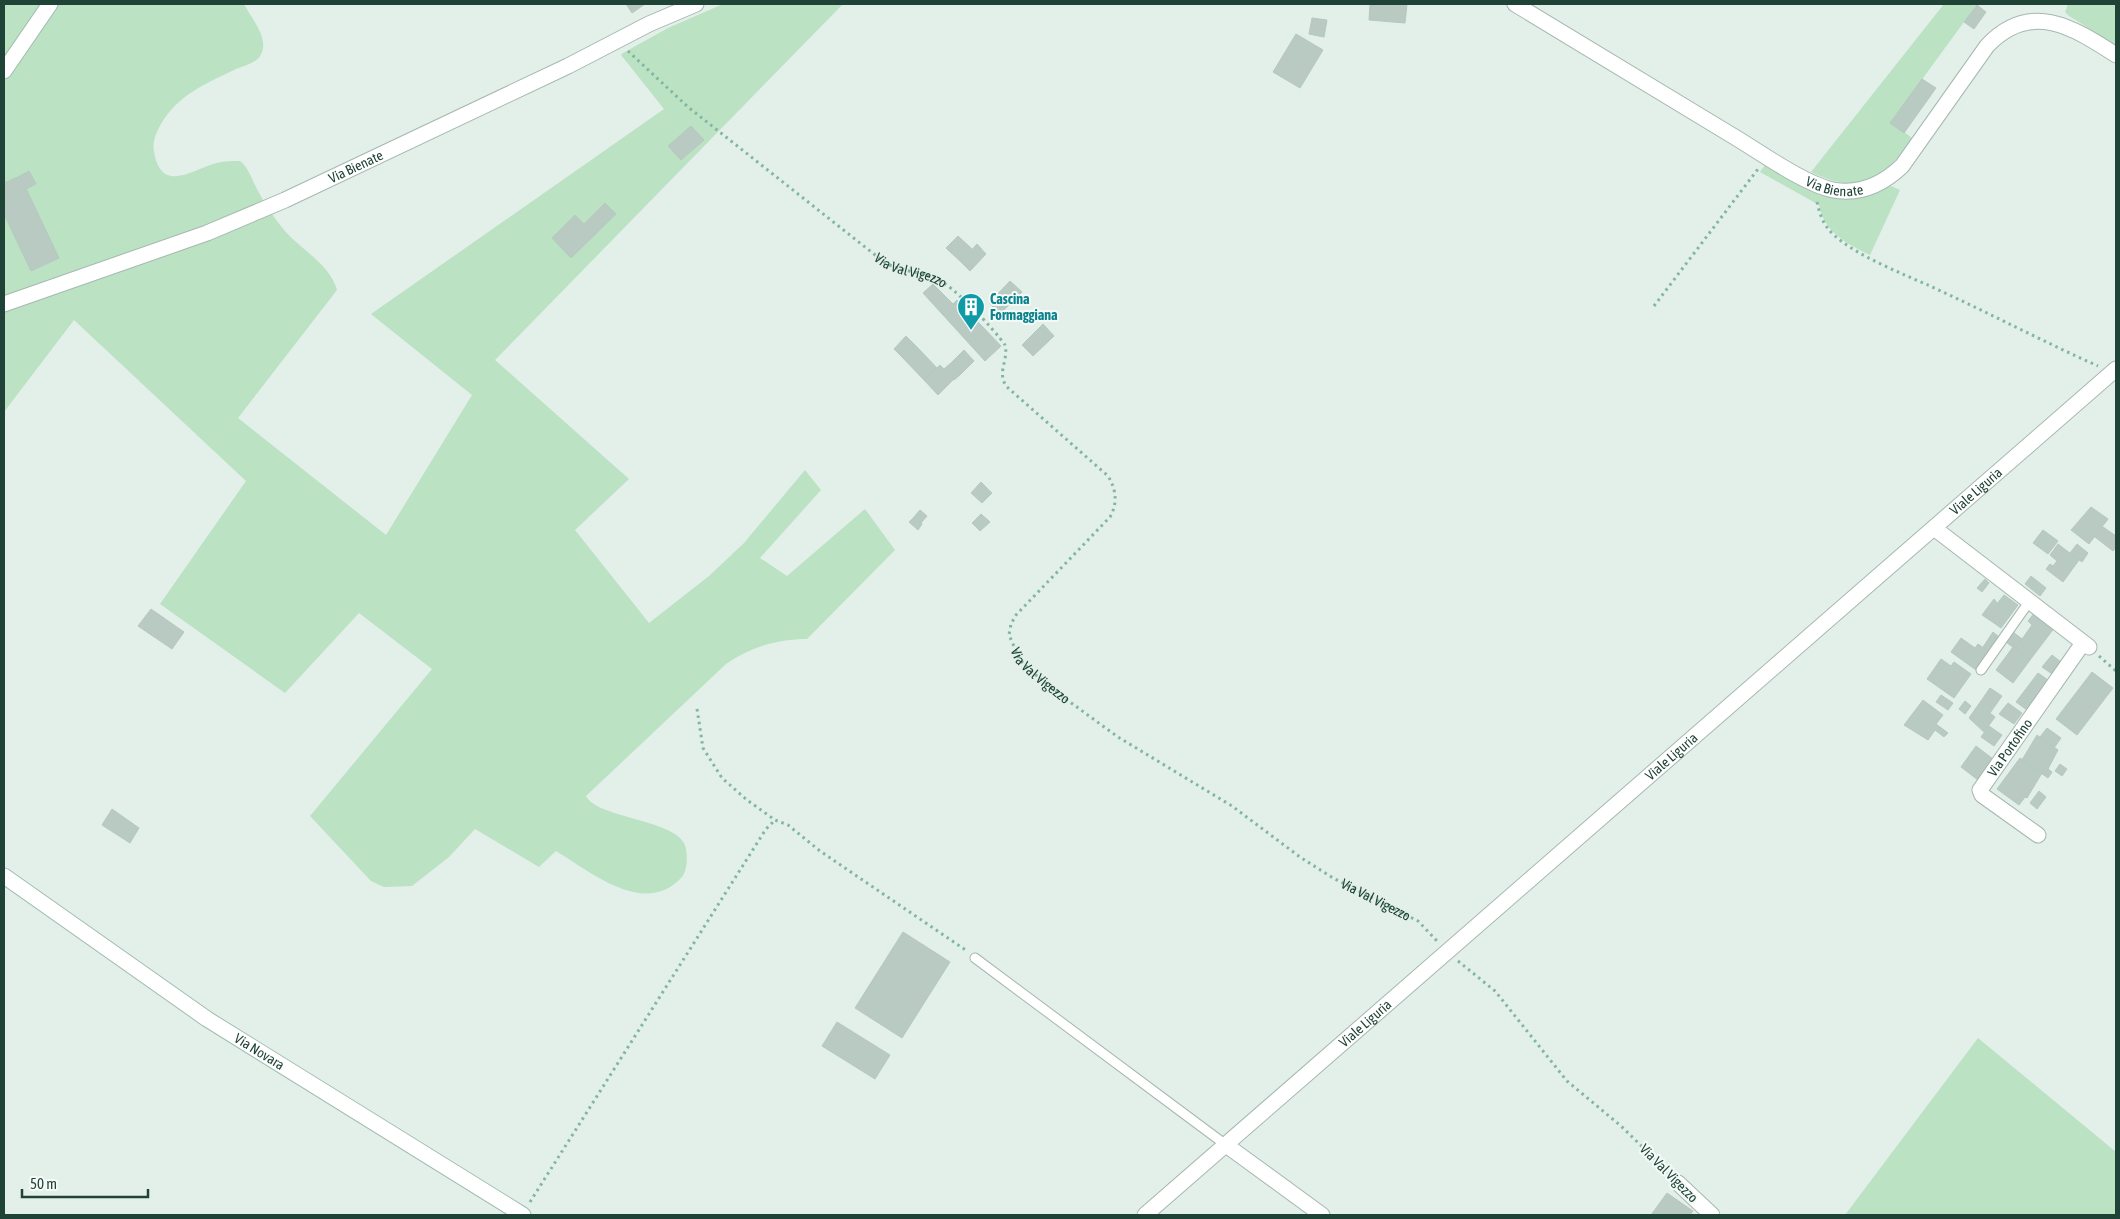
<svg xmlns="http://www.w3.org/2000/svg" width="2120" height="1219" font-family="'Asap Condensed',sans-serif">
<rect width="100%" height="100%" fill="#e3efe9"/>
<g fill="#bae2c3">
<path d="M 4,4 L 244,4 C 251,18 271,40 260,56 C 255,64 242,66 234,70 C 206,83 177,96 161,124 C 156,133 152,142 154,152 C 162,195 192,169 217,163 C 225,161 233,161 240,161 C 249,168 252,180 258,191 C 265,204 274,218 284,230 C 300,249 330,264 337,290 L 238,418 L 386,535 L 472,395 L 371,314 L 664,109 L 621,55 L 623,53 L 668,28 L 723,4 L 843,4 L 495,360 L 629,479 L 575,530 L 649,623 L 709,576 L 744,543 L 805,470 L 821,490 L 760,558 L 787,576 L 865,509 L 895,550 L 807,639 C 777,639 751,647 726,664 L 586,796 C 597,818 671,819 684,843 C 688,851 688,870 682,877 C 645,918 591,872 556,851 L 539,867 L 475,829 L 449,857 L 412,886 L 384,887 L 371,881 L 310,816 L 432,669 L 359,613 L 285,693 L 160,604 L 246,481 L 74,320 L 4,412 Z"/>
<path d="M 1944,4 L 1977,4 L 1891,122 L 1912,138 C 1883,181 1860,196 1811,172 Z"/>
<polygon points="2068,4 2116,4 2116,45 2069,16 2065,12"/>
<path d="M 1767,162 L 1850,198 L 1869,195 L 1891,186 L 1900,190 L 1870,255 C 1847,244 1824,232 1819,205 L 1760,172 Z"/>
<polygon points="1978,1038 2116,1152 2116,1215 1845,1215"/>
</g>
<g fill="#b8cac2" stroke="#b5c9c0">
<polygon points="626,4 645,4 632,13"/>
<polygon points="1370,4 1407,4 1405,23 1369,20"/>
<polygon points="1977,5 1986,12 1974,29 1964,22"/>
<polygon points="1312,18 1327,20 1324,37 1309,34"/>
<polygon points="1296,34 1323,50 1300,88 1273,72"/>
<polygon points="1922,79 1936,88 1904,133 1890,123"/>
<polygon points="691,126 704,140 681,160 668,146"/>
<polygon points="29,171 36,184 26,189 20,176"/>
<polygon points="20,176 59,258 31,271 4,214 4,183"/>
<polygon points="605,203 616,214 571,258 552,238 575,215 584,224"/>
<polygon points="958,236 972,249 961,262 946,248"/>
<polygon points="977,244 986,254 970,271 961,262"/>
<polygon points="1010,281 1022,292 1000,314 989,303"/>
<polygon points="933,284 953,304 957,300 1001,346 985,361 923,293"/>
<polygon points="1043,324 1054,336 1033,356 1022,345"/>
<polygon points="906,336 915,345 902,357 894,349"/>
<polygon points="915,345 937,368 924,380 902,357"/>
<polygon points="964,350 974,361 961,374 951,363"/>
<polygon points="951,363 961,374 954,380 944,369"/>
<polygon points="940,365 954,379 938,395 924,380"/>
<polygon points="981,482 992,493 982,503 971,493"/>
<polygon points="2091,507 2108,519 2089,544 2071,530"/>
<polygon points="920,510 927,516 921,523 914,517"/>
<polygon points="981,514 990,522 980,531 972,523"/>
<polygon points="914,517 922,524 918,530 909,522"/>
<polygon points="2103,527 2116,536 2116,547 2113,551 2095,537"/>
<polygon points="2043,530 2058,541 2048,554 2033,543"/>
<polygon points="2058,544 2079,560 2063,582 2046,569 2050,564 2053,566 2057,561 2050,555"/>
<polygon points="2077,544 2088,553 2082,562 2070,553"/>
<polygon points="2031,576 2046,588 2040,596 2025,584"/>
<polygon points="1985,579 1989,583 1982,592 1977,588"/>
<polygon points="2004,595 2018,605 2001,628 1991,621 2001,608 1996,605"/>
<polygon points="1994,599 2001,608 1991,621 1982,615"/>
<polygon points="151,609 184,632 172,649 138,626"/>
<polygon points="2035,612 2055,627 2030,660 2015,649 2032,625 2028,621"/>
<polygon points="1993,632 1999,637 1989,652 1983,647"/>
<polygon points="2013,632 2022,639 2015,649 2006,642"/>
<polygon points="1961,638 1975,648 1978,644 1989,652 1976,670 1951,652"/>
<polygon points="2013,647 2030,660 2013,683 1996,670"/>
<polygon points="2052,655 2061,662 2052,674 2042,667"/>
<polygon points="1941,659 1951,666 1954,662 1971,674 1954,698 1927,679"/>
<polygon points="2092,672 2113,688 2077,735 2056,719"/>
<polygon points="2038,673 2048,680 2027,710 2016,702"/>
<polygon points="1990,688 2002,696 1990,713 1995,717 1984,732 1969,718"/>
<polygon points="1941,695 1953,703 1948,710 1936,702"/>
<polygon points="1923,700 1943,715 1936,724 1948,733 1944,737 1935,730 1928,740 1904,725"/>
<polygon points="1965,701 1971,706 1965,714 1959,709"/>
<polygon points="2008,703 2022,713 2014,724 1999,714"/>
<polygon points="1989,726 2002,735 1994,746 1981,737"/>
<polygon points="2047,728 2061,738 2054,748 2040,737"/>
<polygon points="2037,735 2058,750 2048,769 2052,772 2048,778 2022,760"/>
<polygon points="1976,746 1993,759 1978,780 1961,767"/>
<polygon points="2020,758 2042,773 2027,798 2025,797 2019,805 1997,789"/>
<polygon points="2060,764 2067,769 2062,776 2055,771"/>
<polygon points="2039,791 2046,797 2037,809 2030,803"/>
<polygon points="112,809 139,828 130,843 102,825"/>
<polygon points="903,932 950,962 902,1038 855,1008"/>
<polygon points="837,1022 890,1055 875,1079 822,1046"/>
<polygon points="1667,1193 1693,1211 1690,1215 1651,1215"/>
</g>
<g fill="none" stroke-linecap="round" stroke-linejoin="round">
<defs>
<g id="lane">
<polyline points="1981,670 2029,602"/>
<polyline points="975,958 1226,1145"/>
</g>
<g id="street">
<path id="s2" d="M 1515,4 C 1588,48 1661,92 1733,136 C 1760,152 1804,184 1833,190 C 1860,195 1883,184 1902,166 L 1987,46 C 2030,0 2073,27 2116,55"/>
<path id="s3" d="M 4,304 L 207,233 L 285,200 L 568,66 L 649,24 L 696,4"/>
<polyline points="1934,528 2089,647"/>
<path id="s4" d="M 2038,835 L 1982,795 L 1980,790 L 2083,643"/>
<polyline points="1226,1145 1322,1215"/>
<polyline points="1678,1183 1712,1215"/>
<path id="s5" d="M 1145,1215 L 2116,369"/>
</g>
<g id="secondary">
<polyline points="4,71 50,4"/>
<path id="s6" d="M 4,876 L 207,1019 L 523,1215"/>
</g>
</defs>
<use href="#lane" stroke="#a5b8b0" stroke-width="11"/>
<use href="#street" stroke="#a5b8b0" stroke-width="17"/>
<use href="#secondary" stroke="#a0bcb1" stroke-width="17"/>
<g stroke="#80b6a3" stroke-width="3" stroke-dasharray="2.5 4" stroke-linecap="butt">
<path id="s1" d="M 628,51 L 688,107 L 884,262 C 901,272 918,271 935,278 C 953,285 994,329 1005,345 C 1009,360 996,373 1007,387 L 1108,476 C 1116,489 1118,503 1110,517 L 1016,615 L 1011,624 L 1009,635 L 1020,660 L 1032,672 L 1070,702 L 1118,737 L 1232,806 L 1300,857 L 1333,878 L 1418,921 L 1437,941"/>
<path d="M 1817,202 C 1820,215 1823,225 1834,235 C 1855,255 1903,274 1930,286 C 1987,312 2042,341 2098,366"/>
<polyline points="1654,306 1758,169"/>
<polyline points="2099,656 2116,671"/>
<polyline points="697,709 703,748 722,778 747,800 775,820 788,825 820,851 967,951"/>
<polyline points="1458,961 1495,991 1567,1081 1621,1126 1669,1173"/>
<polyline points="530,1202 766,829 775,820"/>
</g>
<use href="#lane" stroke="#fff" stroke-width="9"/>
<use href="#street" stroke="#fff" stroke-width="15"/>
<use href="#secondary" stroke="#fff" stroke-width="15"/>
</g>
<defs>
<symbol id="building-pin" viewBox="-11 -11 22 30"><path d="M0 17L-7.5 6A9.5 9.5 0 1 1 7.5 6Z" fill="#0f9aa8" stroke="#f4faf7"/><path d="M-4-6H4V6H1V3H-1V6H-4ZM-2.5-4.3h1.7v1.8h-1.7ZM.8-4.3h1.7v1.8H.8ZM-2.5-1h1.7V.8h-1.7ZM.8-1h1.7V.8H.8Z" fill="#fff"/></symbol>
</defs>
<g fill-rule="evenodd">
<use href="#building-pin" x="955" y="291" width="32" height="43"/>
</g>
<g text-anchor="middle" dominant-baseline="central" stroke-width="4" stroke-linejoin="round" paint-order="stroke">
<g font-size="14" fill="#204338" stroke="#f4faf7">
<text stroke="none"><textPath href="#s3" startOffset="378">Via Bienate</textPath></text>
<text stroke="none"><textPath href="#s2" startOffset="370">Via Bienate</textPath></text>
<text stroke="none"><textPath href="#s1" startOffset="360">Via Val Vigezzo</textPath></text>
<text stroke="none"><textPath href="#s5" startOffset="1102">Viale Liguria</textPath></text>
<text stroke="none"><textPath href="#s1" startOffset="914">Via Val Vigezzo</textPath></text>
<text stroke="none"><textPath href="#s4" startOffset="126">Via Portofino</textPath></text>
<text stroke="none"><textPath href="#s5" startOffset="698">Viale Liguria</textPath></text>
<text stroke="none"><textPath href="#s1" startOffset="1319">Via Val Vigezzo</textPath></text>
<text stroke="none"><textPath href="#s5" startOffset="292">Viale Liguria</textPath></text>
<text stroke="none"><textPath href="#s6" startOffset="310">Via Novara</textPath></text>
<text transform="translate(1669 1173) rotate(45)">Via Val Vigezzo</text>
</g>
<g font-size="14" font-weight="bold" fill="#0d838f" stroke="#f4faf7" text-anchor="start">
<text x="990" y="299">Cascina<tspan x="990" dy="16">Formaggiana</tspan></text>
</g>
</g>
<rect width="2120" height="1219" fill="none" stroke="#204338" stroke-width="10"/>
<path d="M22 1189v8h126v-8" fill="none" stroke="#204338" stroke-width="2.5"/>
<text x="30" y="1189" font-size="15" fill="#204338" stroke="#f4faf7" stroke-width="4" paint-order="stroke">50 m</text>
</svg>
